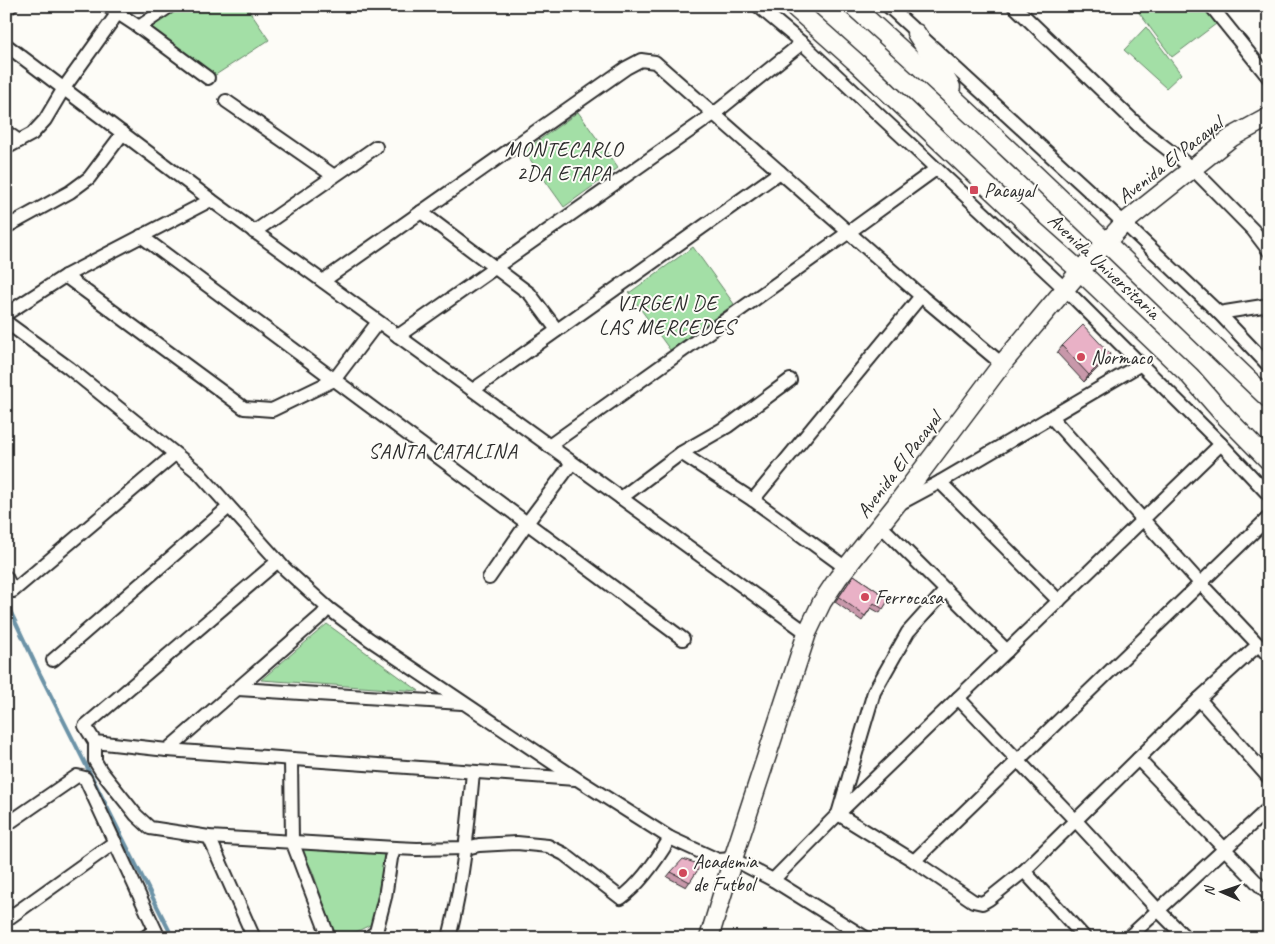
<svg xmlns="http://www.w3.org/2000/svg" width="1275" height="944" font-family="Caveat,sans-serif">
<rect width="100%" height="100%" fill="#fdfcf7"/>
<filter id="ink" filterUnits="userSpaceOnUse"><feTurbulence type="fractalNoise" baseFrequency=".02" numOctaves="2"/><feDisplacementMap in="SourceGraphic" scale="10" xChannelSelector="R" yChannelSelector="G"/><feConvolveMatrix kernelMatrix="1 2 1 2 8 2 1 2 1" color-interpolation-filters="sRGB"/></filter>
<g filter="url(#ink)">
<g fill="#a3dfa6" stroke="#678568">
<polygon points="182,6 246,6 269,40 214,76 150,28"/>
<polygon points="1134,6 1203,6 1216,24 1172,57"/>
<polygon points="1146,27 1181,74 1166,88 1124,50"/>
<polygon points="578,112 618,168 564,207 524,151"/>
<polygon points="693,247 734,304 670,350 629,293"/>
<polygon points="327,624 419,691 261,680"/>
<polygon points="300,847 386,852 372,924 344,938 336,938 312,870"/>
</g>
<g fill="none" stroke-linecap="round" stroke-linejoin="round">
<polyline stroke="#6c93a7" stroke-width="4" points="6,602 41,676 173,938"/>
<defs>
<g id="street">
<polyline points="107,6 139,27 208,78"/>
<polyline points="758,6 802,43 1064,288 1221,444 1269,495"/>
<polyline points="888,6 1124,223 1219,313 1269,366"/>
<polyline points="1014,6 1144,131 1193,169 1253,230 1269,251"/>
<polyline points="1211,6 1269,78"/>
<polyline points="6,9 11,6"/>
<polyline points="139,27 170,6"/>
<polyline points="6,45 211,200 807,633"/>
<polyline points="226,101 334,176"/>
<polyline points="6,132 19,141"/>
<polyline points="6,148 32,134 45,120 64,88 117,14"/>
<polyline points="421,212 530,294 557,330"/>
<polyline points="6,227 70,192 89,178 123,133"/>
<polyline points="254,232 376,147"/>
<polyline points="141,236 683,639"/>
<polyline points="65,276 244,408 272,410 334,380 378,322"/>
<polyline points="323,281 626,68 641,60 655,62 921,296 1002,364"/>
<polyline points="1219,313 1269,305"/>
<polyline points="6,314 65,276 211,200"/>
<polyline points="6,322 69,368 199,473 285,569 328,608 369,639 577,779 670,838 718,860 733,859 773,880 866,938"/>
<polyline points="398,336 715,113 802,43"/>
<polyline points="473,390 780,172"/>
<polyline points="1051,417 1200,583 1269,656"/>
<polyline points="549,446 849,232 936,169"/>
<polyline points="681,453 753,500 846,568"/>
<polyline points="940,482 1059,601"/>
<polyline points="621,498 681,453 728,426 790,380"/>
<polyline points="753,500 921,296"/>
<polyline points="899,504 940,482 1141,364"/>
<polyline points="880,525 1007,651"/>
<polyline points="278,561 85,726 95,742 167,750 575,779"/>
<polyline points="6,577 13,591 175,454"/>
<polyline points="489,578 527,523 572,463"/>
<polyline points="946,590 908,632 874,692 838,814 914,861 973,901 982,903 989,899 1024,871 1199,699 1258,645"/>
<polyline points="53,660 229,507"/>
<polyline points="238,689 462,703"/>
<polyline points="958,698 1076,821 1158,910 1186,938"/>
<polyline points="1199,699 1269,778"/>
<path d="M 95,742 L 95,761 L 101,771 L 136,815 L 150,828 L 209,837 L 395,848 L 417,849 L 466,848 L 479,845 L 517,843 L 548,846 L 564,854 L 621,898 C 639,885 658,858 670,838"/>
<polyline points="167,750 322,615 328,608"/>
<polyline points="291,759 292,841 329,938"/>
<polyline points="1138,759 1269,895"/>
<polyline points="6,825 77,776 85,778 159,938"/>
<polyline points="209,837 254,938"/>
<polyline points="914,861 1269,517"/>
<polyline points="1024,871 1085,938"/>
<polyline points="773,880 838,814 1221,444"/>
<polyline points="6,920 115,842"/>
<polyline points="144,938 155,930"/>
<polyline points="368,938 376,932 385,897 391,858 395,848"/>
<path d="M 449,938 C 463,883 468,827 473,772"/>
<polyline points="1128,938 1269,808"/>
</g>
<g id="secondary">
<polyline points="793,6 857,63 1035,231 1080,271 1190,376 1224,415 1269,461"/>
<path d="M 853,6 C 995,133 1131,267 1269,399"/>
<polyline points="916,33 951,87"/>
<polyline points="709,938 733,859 807,633 822,602 838,578 896,505 1002,364 1080,271 1124,223 1232,137 1269,117"/>
</g>
</defs>
<use href="#street" stroke="#2b2b2b" stroke-width="16"/>
<use href="#secondary" stroke="#2b2b2b" stroke-width="21"/>
<use href="#street" stroke="#fdfcf7" stroke-width="12"/>
<use href="#secondary" stroke="#fdfcf7" stroke-width="18"/>
</g>
<g fill="#c898aa" stroke="#2b2b2b">
<polygon points="1062,346 1110,354 1105,361 1084,382 1057,353"/>
<polygon points="854,575 889,599 880,613 871,608 862,621 835,602"/>
<polygon points="701,865 686,887 667,877 671,872"/>
</g>
<polygon fill="#a37c8b" stroke="#2b2b2b" points="1110,354 1105,361 1084,382 1089,375"/>
<g fill="#e9b1c6" stroke="#2b2b2b">
<polygon points="1083,325 1110,354 1089,375 1062,346"/>
<polygon points="854,575 889,599 883,609 874,603 865,616 839,597"/>
<polygon points="683,859 701,865 690,882 671,872"/>
</g>
</g>
<g fill="#d1495b" stroke="#fdfcf7" stroke-width="2">
<rect x="969" y="185" width="10" height="10" rx="2.5"/>
<circle cx="1081" cy="357" r="5"/>
<circle cx="865" cy="597" r="5"/>
<circle cx="683" cy="873" r="5"/>
</g>
<g text-anchor="middle" dominant-baseline="central" stroke-width="4" stroke-linejoin="round" paint-order="stroke">
<g font-size="20" fill="#2b2b2b" stroke="#fdfcf7">
<text transform="translate(1170 160) rotate(-38)">Avenida El Pacayal</text>
<text transform="translate(1104 266) rotate(43)">Avenida Universitaria</text>
<text transform="translate(899 465) rotate(-53)">Avenida El Pacayal</text>
</g>
<g font-size="20" fill="#2b2b2b" stroke="#fdfcf7" text-anchor="start">
<text x="984" y="190">Pacayal</text>
<text x="1091" y="357">Normaco</text>
<text x="875" y="597">Ferrocasa</text>
<text x="693" y="861">Academia<tspan x="693" dy="23">de Futbol</tspan></text>
</g>
<g font-size="21" letter-spacing="1" fill="#2b2b2b" stroke="#fdfcf7">
<text x="564" y="149">MONTECARLO<tspan x="564" dy="24">2DA ETAPA</tspan></text>
<text x="667" y="303">VIRGEN DE<tspan x="667" dy="24">LAS MERCEDES</tspan></text>
<text x="443" y="451">SANTA CATALINA</text>
</g>
</g>
<rect width="1275" height="944" fill="none" stroke="#fdfcf7" stroke-width="25"/>
<rect x="12" y="12" width="1250" height="919" fill="none" stroke="#2b2b2b" stroke-width="2" filter="url(#ink)"/>
<g transform="translate(1222 892) rotate(272)" stroke="#fdfcf7" stroke-width="4" paint-order="stroke">
<path d="M0-4L9 19L0 12L-9 19Z" fill="#2b2b2b"/>
<text y="-8" font-size="14" font-weight="bold" text-anchor="middle" fill="#2b2b2b">N</text>
</g>
</svg>
